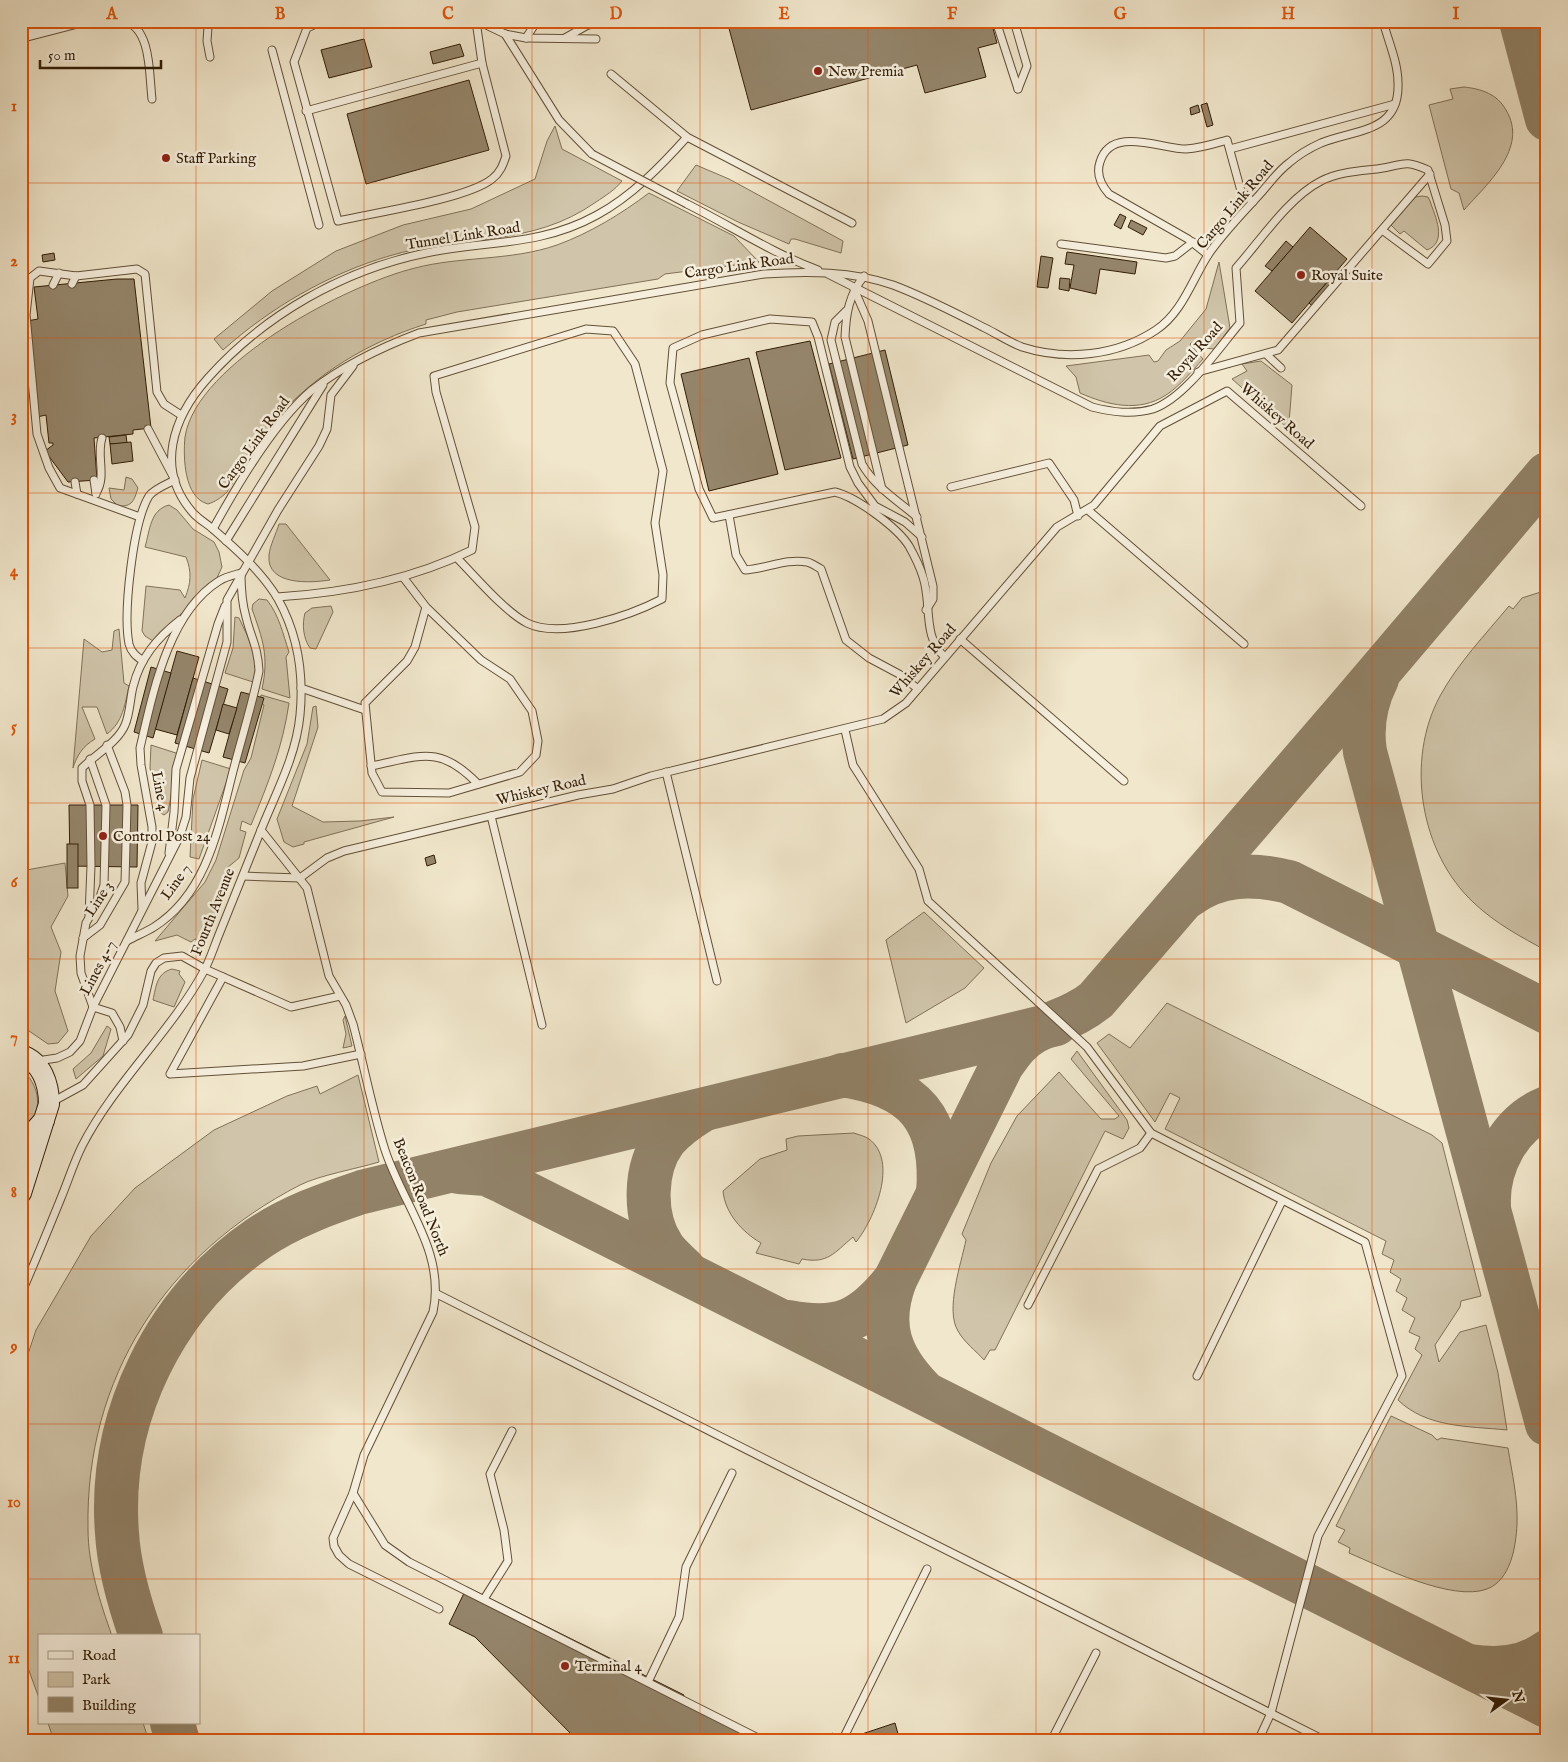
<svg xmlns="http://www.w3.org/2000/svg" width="1568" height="1762" font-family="'IM FELL English',serif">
<rect width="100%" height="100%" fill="#f1e7cc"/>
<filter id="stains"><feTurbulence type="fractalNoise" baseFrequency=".004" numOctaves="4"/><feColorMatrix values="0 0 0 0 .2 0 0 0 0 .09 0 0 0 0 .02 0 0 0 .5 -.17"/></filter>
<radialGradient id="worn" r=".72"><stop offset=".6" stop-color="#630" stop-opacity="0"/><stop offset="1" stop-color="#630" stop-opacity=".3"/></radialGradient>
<g fill="#d0c5aa" stroke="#807158">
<path d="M 1464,87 C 1482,89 1497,94 1506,110 C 1529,148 1487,184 1464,210 L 1459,193 L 1451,189 L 1429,105 L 1453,99 L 1450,89 Z"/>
<path d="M 555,126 L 562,149 L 622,181 C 615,190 605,196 596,202 C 531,248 462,234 389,256 C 328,274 270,308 223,350 L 214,339 L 272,291 L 336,251 L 403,225 L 471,209 L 535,179 L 547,141 Z"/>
<polygon points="696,165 729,179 843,241 841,253 795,239 791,239 789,244 738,222 677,191"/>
<path d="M 649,193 L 734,236 L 759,262 L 665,274 L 658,279 L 457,312 L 426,320 L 426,324 C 369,342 316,373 276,419 C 264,432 252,447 243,461 C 237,470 234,483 227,492 C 222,497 215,502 208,504 C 184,498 183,457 185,437 C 196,363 349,284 415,268 C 461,256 511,261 557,245 C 590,233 621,214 649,193 Z"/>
<path d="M 1422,196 L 1428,197 L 1430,201 C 1435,216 1448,242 1427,250 L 1404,231 L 1400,234 L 1391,225 L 1415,197 Z"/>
<path d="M 1219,262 L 1230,328 L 1214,349 L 1205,348 L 1197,340 L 1190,344 L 1203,359 C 1192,371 1180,386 1166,395 C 1139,413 1107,405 1080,393 L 1076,377 L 1066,366 L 1149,355 L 1154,362 L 1158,361 L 1166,350 L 1180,341 L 1206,309 Z"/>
<polygon points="1261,361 1292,385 1289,423 1284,425 1232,379 1247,371 1242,364"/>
<path d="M 126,477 L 132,479 L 138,488 C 134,500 133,507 118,506 L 111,499 L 109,488 L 124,490 Z"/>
<path d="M 169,505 L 177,510 L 193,529 L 214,542 L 219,552 L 222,567 L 216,580 L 153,641 L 145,636 L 142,631 L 146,586 L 180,590 L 185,598 C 191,583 192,572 186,557 L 145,547 C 150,530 150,510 169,505 Z"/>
<path d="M 279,524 L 286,524 L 330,580 C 311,583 266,586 269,555 C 270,545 276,534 279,524 Z"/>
<path d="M 1547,590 L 1547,951 C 1521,937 1495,923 1474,903 C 1420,853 1405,761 1440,696 C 1458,663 1485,635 1509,606 L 1513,609 L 1522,598 Z"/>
<path d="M 259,599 L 267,600 C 279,615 283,634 289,652 L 286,657 L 290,698 L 262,689 C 269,656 263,640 252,609 L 253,604 Z"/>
<path d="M 331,606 L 333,612 L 316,649 L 310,648 C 303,638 302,624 305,613 L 312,608 Z"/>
<path d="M 235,617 L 239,618 C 251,643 257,654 256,683 L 225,673 L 233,648 Z"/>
<path d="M 119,629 L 124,683 L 129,686 C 125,704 123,722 107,734 L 97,707 L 82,707 L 95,739 C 83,746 77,755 73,768 L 84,639 L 102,652 L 112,650 L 114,631 Z"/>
<path d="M 261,695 L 289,703 C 283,746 268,784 251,825 L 242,821 L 240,830 L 246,832 L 239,858 L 227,868 L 215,901 L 218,911 L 204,943 L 195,939 L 191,942 L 177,935 L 155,941 L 205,882 L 216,860 L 244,770 L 251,758 L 264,705 L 260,702 Z"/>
<polygon points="316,706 318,727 292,806 323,822 360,821 394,817 304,842 304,844 293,847 284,842 277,819 307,744 313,707"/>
<polygon points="151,745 179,754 168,812 164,815 159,812 150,768"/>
<polygon points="202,760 231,769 199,859 190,857 193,799"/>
<polygon points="65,863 68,896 51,927 61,952 55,991 68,1031 58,1043 48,1044 29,1031 21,1014 21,871"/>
<polygon points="924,912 984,968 965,988 906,1023 886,940"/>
<path d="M 172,969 L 180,971 L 179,974 L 185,982 L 174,1007 L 153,1000 C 156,986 157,973 172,969 Z"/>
<path d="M 1167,1003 L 1432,1135 L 1442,1143 L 1481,1296 L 1461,1301 L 1460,1307 L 1435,1345 L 1439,1362 L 1460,1332 L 1486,1325 L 1498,1373 L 1507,1430 C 1468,1426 1427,1428 1398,1400 L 1422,1355 L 1415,1349 L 1420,1337 L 1409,1332 L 1415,1318 L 1402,1310 L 1407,1298 L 1396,1291 L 1401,1279 L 1390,1272 L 1394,1260 L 1382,1254 L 1386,1241 L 1165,1129 L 1180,1098 L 1170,1093 L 1155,1122 L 1097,1043 L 1109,1034 L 1130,1048 Z"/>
<polygon points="345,1016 352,1046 343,1048 346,1034 343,1020"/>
<polygon points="107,1026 111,1029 103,1056 76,1079 73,1069 91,1053"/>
<path d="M 1077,1051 L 1127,1120 L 1129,1128 L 1123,1139 L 1105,1131 L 995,1350 L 990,1350 L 984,1360 C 976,1351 964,1342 958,1331 C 945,1310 961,1264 966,1240 L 962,1234 L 991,1163 L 1017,1116 L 1059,1072 L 1101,1119 L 1115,1119 L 1119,1116 L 1071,1059 Z"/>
<path d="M 21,1069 C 40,1084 46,1115 21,1129 Z"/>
<path d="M 358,1075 L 379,1162 C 356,1169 320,1175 300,1185 C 166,1254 85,1377 88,1529 C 88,1565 100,1602 112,1636 L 39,1636 L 39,1698 L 21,1649 L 21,1375 L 36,1330 L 91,1236 L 135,1188 L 214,1130 L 287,1096 L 317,1086 L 320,1094 Z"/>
<path d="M 854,1133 C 859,1135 865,1136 869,1139 C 899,1161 874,1220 856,1242 L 853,1237 C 834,1253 828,1264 802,1259 L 799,1264 L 756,1253 L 761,1243 C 742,1232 725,1213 723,1191 L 760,1159 L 787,1150 L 786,1139 L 798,1136 Z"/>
<path d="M 1391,1416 L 1432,1435 L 1437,1440 L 1441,1438 L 1508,1448 C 1512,1473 1518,1499 1517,1524 C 1516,1546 1511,1580 1487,1589 C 1452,1602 1382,1567 1349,1553 L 1350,1548 L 1338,1542 L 1345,1530 L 1336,1526 Z"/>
<polygon points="48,1723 143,1723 149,1741 54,1741"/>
</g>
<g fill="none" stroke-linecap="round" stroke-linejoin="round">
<g stroke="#918268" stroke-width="44">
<polyline points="1521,21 1547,119"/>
<path d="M 1377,679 C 1365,703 1361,726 1365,752 L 1547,1424"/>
<path d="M 1188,896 C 1219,873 1253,873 1289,882 L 1547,1012"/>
<path d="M 842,1075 C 915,1086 944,1119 938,1194"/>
<polyline points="459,1172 486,1174 504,1182 1547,1706"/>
<path d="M 1489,1206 C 1487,1167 1509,1123 1547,1108"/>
<path d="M 684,1269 C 677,1262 668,1255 663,1247 C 643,1217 644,1168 665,1140 C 675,1128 688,1119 701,1111"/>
<path d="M 895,1280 L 1002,1065 C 1011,1052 1020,1039 1034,1032 C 1056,1020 1075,1017 1096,1000 L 1350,706 L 1547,474"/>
<path d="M 789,1322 C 840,1332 863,1320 895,1280 C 878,1326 890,1357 922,1390"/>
<path d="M 141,1636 C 129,1602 119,1568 117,1533 C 108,1418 164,1303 259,1238 C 290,1217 326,1204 362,1192 L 1056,1024"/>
<path d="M 1469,1666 C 1497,1670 1523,1669 1547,1652"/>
<polyline points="172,1723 178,1741"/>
</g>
</g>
<g fill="#95866c" stroke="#311d05">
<polygon points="727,21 991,21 997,43 978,48 986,77 925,93 917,65 751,110"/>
<polygon points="364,39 372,67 329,78 321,50"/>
<polygon points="460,44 464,56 433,64 430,52"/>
<polygon points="469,80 489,150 366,184 347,114"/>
<polygon points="1207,103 1213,125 1207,127 1201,105"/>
<polygon points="1198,105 1200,112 1191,115 1190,108"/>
<polygon points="1120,214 1126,217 1121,229 1114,225"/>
<polygon points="1131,220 1147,228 1143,235 1128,227"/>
<polygon points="1310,227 1347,259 1292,323 1255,291"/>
<polygon points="1286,241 1293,247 1272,271 1265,266"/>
<polygon points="1067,252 1137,262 1135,274 1100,269 1096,294 1070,288 1074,265 1065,264"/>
<polygon points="54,253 55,260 43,262 42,255"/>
<polygon points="1041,256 1053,258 1048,288 1037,287"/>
<polygon points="1060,278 1070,279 1069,291 1059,289"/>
<polygon points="117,279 134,279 151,428 133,430 133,434 94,438 97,480 68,482 45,451 53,445 53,443 49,443 46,415 37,417 27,321 38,319 34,287"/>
<polygon points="1330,279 1337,284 1315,309 1309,303"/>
<polygon points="810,341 841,458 785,470 756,352"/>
<polygon points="885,350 908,445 853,459 829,364"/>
<polygon points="749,358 778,474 709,491 681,374"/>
<polygon points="126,435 127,443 110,444 109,437"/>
<polygon points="131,442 133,461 112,464 110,444"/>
<polygon points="177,651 199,657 177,735 155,729"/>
<polygon points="151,667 171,673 153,738 134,732"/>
<polygon points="193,678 228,689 209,753 175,743"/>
<polygon points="241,692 264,698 245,763 223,757"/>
<polygon points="223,704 237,708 229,734 216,730"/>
<polygon points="69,805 138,805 137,867 70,866"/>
<rect x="67" y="844" width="11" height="44"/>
<polygon points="434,855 436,863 427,866 425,858"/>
<polygon points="467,1587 684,1695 682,1701 756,1741 578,1741 475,1637 449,1624"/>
<polygon points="895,1723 900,1741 828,1741 832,1733 844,1740"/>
</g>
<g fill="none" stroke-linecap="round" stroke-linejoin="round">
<defs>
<g id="lane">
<path d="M 124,21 C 152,28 149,76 152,99"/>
<path d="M 323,21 L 307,28 L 294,62 L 338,221 C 373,213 467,199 492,179 C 500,173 503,165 506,156 L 482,63 L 476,21"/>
<polyline points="478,21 505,34 526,38 596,39"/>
<polyline points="996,21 1018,89"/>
<polyline points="1014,21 1027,66 1018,89"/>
<polyline points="505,34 559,120 592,154"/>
<polyline points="526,38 537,21"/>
<polyline points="565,38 586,26 600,21"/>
<polyline points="272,50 319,225"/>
<polyline points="210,57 207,41 208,27 216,21"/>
<polyline points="611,74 687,137 852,223"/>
<polyline points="306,111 482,63"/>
<polyline points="1230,149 1395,104"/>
<path d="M 687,204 C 731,226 772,253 818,270"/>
<polyline points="1061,244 1166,258 1175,256 1193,242"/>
<path d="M 1208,255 L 1188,239 L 1109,194 C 1101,185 1096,174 1100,162 C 1111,125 1161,149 1186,149 C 1201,148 1213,144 1227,140 L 1241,191 L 1253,202"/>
<path d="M 828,274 L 1092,407 C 1112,412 1132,415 1153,409 C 1185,398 1218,349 1240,323 L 1236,268 C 1261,240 1288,198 1321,181 C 1338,172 1359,171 1377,169 C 1404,166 1401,158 1428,170 L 1445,225 L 1447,241 L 1428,264 L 1382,230"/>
<path d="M 864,276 C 849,295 846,313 845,337 L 882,489"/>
<polyline points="72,284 76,276"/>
<polyline points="53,285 59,273"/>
<polyline points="854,289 868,321 933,586 933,599 926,610"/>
<path d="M 846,311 L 835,322 L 831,340 L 862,464 C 875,487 897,500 917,517"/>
<polyline points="1266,354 1281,368"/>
<polyline points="1198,372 1278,350 1430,174"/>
<polyline points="94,480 96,494"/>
<polyline points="75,482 77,494"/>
<polyline points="951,487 1049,463 1074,500 1078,516"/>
<path d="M 96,493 C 107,476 96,456 102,438"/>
<polyline points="1088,510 1244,644"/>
<path d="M 729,515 L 736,555 L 745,570 C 765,569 787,558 807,562 C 812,563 817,567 821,569 L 846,640 L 869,658 L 899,674 L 918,689"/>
<polyline points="140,517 60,488 49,468 37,434 26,315 30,278 39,271 76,276 137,269 145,274 157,392 164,404 181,415"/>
<path d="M 213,529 C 236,487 275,421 312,390 C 344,365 382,347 419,333 L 764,274 C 807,271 852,271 893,285 C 925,297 955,313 985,328 C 997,334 1009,342 1022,347 C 1066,361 1117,356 1156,330 C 1182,313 1192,280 1208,255 C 1223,233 1243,213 1260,194 C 1269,184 1278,171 1289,163 C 1298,155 1310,148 1321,143 C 1356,129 1400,133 1398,83 C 1398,62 1388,41 1383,21"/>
<path d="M 922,537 L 905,522 L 875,506 L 858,483 L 850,467 L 818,337 L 812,322 L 770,319 L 702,335 L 673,348 L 670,383 L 699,489 L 713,518 L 835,492 C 856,497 897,527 909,546 C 914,555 920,567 923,577 C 932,603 922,638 945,657"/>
<polyline points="226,541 323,385"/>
<polyline points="403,577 426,607 481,660 510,679 532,711 538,741 536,755 520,772 449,793 382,792 372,773 365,703 407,661 415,647 426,607"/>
<path d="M 277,597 C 344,593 411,580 472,550 L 475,527 L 436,392 L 434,376 L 586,329 L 613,331 L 635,364 L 663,471 L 655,523 L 663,575 L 662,599 C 631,615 561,640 527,623 C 504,611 475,576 457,558"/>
<polyline points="960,639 1124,781"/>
<path d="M 143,661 C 136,656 131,652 129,644 C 123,613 133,522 149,496 C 154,489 167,484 175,480 L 148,429"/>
<polyline points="301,688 365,710"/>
<polyline points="845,730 853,765 919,869 928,901 1087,1047 1151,1133 1365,1242 1402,1376 1318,1536 1271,1713 1258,1741"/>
<polyline points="90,759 106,805 104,885 99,900 86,923 80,956 81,973 93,1007"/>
<path d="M 371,766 C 421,756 439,744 478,784"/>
<polyline points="666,772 717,981"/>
<polyline points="491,816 542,1025"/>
<path d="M 261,830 L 307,888 L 329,976 L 346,1005 L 353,1024 C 364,1066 372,1109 385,1150 C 403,1205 446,1252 433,1312 L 364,1455 L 353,1493 L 333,1538 L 334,1546 L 339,1555 L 349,1564 L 439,1609"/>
<polyline points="169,853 174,812 176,769 218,624 225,606"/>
<polyline points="243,876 300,878"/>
<polyline points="300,878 327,858 344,851 578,795 613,789 651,776 883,719 906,703 1057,527 1094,505 1160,426 1227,391 1361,506"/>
<path d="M 142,909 L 141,883 L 152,842 L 152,827 L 141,765 L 140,748 C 153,693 168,613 219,581 C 225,577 234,575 241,573"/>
<path d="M 89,916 L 91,866 L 90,805 L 82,781 L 82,768 C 95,755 118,742 125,725 C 130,714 130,699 133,687 C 140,658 157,638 180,620"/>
<polyline points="83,938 100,925 125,882 127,805 125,792 107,745"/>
<path d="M 127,941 C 136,936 146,932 154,927 C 211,891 220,818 236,760 C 244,730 253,701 259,671 C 258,647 251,638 246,617 C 242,603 241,588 241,573"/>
<polyline points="223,977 170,1074 303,1066 361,1054"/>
<polyline points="93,1007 112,1013 120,1027 123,1041"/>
<polyline points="37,1061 57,1058 70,1052 80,1041 93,1007 180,836 186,817 190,778 227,642 227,600 278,510 319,446 327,429 331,395 353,366"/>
<polyline points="52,1102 83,1085 128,1035 143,1005 151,971 156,963 164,958 182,956 205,969 291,1007 340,996"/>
<path d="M 21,1294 C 35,1262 48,1230 61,1198 C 68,1181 74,1162 82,1146 C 114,1083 172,1031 205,969 C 211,957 215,944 220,932 C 233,900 246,867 259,835 C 274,796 296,758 300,715 C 304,674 298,635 278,599 C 262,572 236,549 213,529 C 207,524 200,520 194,514 C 154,470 173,417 208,378 C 264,315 343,270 426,253 C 487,240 539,247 597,215 C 632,196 661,166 687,137"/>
<polyline points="437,1294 1326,1741"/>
<polyline points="1028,1305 1098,1169 1140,1148 1151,1133"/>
<polyline points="1197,1376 1282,1201"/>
<polyline points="353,1493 385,1545 409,1562 764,1741"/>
<polyline points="484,1599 508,1561 504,1530 490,1474 512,1431"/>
<polyline points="648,1682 679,1617 686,1567 732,1473"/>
<polyline points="842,1741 927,1569"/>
<polyline points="1051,1741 1096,1653"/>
</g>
<polyline id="street" points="21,35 75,21"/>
<g id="secondary">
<path d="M 21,1055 C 42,1062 49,1084 49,1104 L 21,1193"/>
<polyline points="21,1141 30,1136 44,1120"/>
</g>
</defs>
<use href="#lane" stroke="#615037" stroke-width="9"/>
<use href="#street" stroke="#615037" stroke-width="16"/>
<use href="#secondary" stroke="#311d05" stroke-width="22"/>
<use href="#lane" stroke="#f6efde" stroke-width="7"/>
<use href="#street" stroke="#f6efde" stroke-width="14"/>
<use href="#secondary" stroke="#f6efde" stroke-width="20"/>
<defs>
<polyline id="lane-bridge" points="592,154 687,204"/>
</defs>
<use href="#lane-bridge" stroke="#615037" stroke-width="9" stroke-linecap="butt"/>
<use href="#lane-bridge" stroke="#f6efde" stroke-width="7"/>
</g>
<path fill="none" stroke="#df560c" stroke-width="1" stroke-opacity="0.55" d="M 196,21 L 196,1636M 364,21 L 364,1741M 532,21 L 532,1741M 700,21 L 700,1741M 868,21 L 868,1741M 1036,21 L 1036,1741M 1204,21 L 1204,1741M 1372,21 L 1372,1741M 21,183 L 1547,183M 21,338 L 1547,338M 21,493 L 1547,493M 21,648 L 1547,648M 21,803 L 1547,803M 21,959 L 1547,959M 21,1114 L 1547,1114M 21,1269 L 1547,1269M 21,1424 L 1547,1424M 21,1579 L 1547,1579M 196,1723 L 196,1741"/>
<g fill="#8f2418" stroke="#f6efde" stroke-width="2">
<circle cx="818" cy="71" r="5"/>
<circle cx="166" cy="158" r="5"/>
<circle cx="1301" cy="275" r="5"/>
<circle cx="103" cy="836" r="5"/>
<circle cx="565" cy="1666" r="5"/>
</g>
<g text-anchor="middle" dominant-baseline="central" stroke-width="5" stroke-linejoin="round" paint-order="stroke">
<g font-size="15" fill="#311d05" stroke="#f6efde" text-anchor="start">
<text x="828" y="71">New Premia</text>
<text x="176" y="158">Staff Parking</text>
<text x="1311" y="275">Royal Suite</text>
<text x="113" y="836">Control Post 24</text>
<text x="575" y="1666">Terminal 4</text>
</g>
<g font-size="15" fill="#311d05" stroke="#f6efde">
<text transform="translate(1235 205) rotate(-50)">Cargo Link Road</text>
<text transform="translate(463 236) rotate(-9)">Tunnel Link Road</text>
<text transform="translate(739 266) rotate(-8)">Cargo Link Road</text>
<text transform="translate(1195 352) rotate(-48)">Royal Road</text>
<text transform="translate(1277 416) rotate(41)">Whiskey Road</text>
<text transform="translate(254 443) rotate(-54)">Cargo Link Road</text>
<text transform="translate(923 661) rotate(-49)">Whiskey Road</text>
<text transform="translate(541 790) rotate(-13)">Whiskey Road</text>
<text transform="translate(160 791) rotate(79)">Line 4</text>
<text transform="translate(176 882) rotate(-54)">Line 7</text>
<text transform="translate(99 899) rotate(-57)">Line 3</text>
<text transform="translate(213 912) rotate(-68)">Fourth Avenue</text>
<text transform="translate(98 968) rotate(-62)">Lines 4-7</text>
<text transform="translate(421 1197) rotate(68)">Beacon Road North</text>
</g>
</g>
<rect width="1568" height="1762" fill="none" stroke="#f1e7cc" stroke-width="55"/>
<rect x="38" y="1634" width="162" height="90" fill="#f6efde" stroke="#a79b87"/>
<rect x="48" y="1651" width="25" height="8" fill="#f6efde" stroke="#a79b87"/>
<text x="82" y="1660" font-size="15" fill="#311d05">Road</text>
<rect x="48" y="1672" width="25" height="15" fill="#d0c5aa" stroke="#a79b87"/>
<text x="82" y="1684" font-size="15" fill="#311d05">Park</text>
<rect x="48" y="1697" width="25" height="15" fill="#95866c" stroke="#a79b87"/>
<text x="82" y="1710" font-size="15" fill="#311d05">Building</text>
<g transform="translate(1506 1700) rotate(75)" stroke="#f6efde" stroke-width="4" paint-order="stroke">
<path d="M0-4L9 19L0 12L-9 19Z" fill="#311d05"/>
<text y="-8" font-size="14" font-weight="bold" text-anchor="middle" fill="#311d05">N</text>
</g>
<path d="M40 60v8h121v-8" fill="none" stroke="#311d05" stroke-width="2.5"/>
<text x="48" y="60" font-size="15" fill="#311d05" stroke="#f6efde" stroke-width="4" paint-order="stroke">50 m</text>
<rect x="28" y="28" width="1512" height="1706" fill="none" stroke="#df560c" stroke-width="2"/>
<g font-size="16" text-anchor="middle" font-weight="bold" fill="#df560c">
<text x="112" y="19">A</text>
<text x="280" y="19">B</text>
<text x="448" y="19">C</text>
<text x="616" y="19">D</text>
<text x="784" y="19">E</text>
<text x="952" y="19">F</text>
<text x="1120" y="19">G</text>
<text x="1288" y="19">H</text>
<text x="1456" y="19">I</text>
<text x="14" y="111">1</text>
<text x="14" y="266">2</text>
<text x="14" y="421">3</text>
<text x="14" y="576">4</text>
<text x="14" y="732">5</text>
<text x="14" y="887">6</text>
<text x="14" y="1042">7</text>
<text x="14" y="1197">8</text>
<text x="14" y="1352">9</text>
<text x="14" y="1507">10</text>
<text x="14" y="1663">11</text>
</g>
<rect width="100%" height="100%" filter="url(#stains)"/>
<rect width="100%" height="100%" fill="url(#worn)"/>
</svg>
